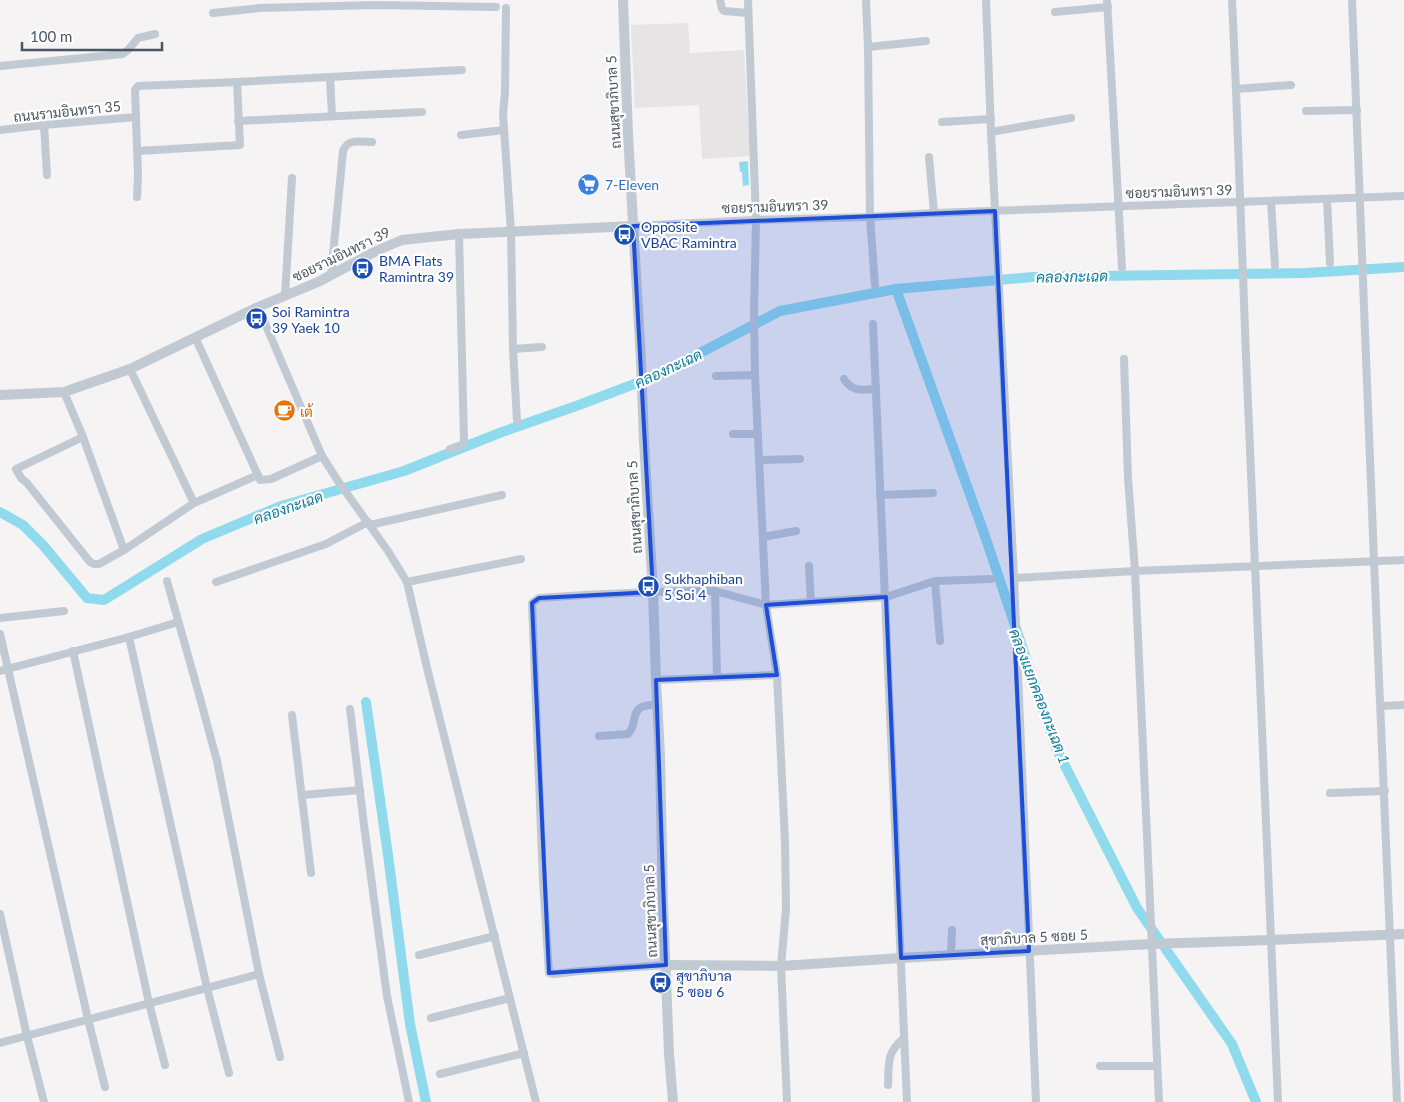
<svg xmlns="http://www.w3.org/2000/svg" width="1404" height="1102" font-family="Lato,Sarabun,sans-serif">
<rect width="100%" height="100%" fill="#f5f3f3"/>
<polygon fill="#e6e4e5" points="688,23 690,53 744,50 750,156 702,159 699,105 635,108 631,25"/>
<polygon fill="#90daee" points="748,161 749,185 743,186 742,172 740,172 739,162"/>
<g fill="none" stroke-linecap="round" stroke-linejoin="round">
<g stroke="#90daee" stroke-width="10">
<polyline points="896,289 985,536 1056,748 1137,908 1232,1044 1256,1102"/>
<polyline points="0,512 23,525 43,545 87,598 104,600 202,539 281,506 404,471 502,432 579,405 658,375 780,311 896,289 1032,277 1305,273 1404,267"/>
<polyline points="366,702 388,855 410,1024 426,1102"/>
</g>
<g stroke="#c1cad2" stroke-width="8">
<polyline points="720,0 722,9 724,11 748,13"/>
<polyline points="748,0 756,220 754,313 755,375 766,605 777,675 785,842 786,909 781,966 787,1102"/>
<polyline points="866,0 868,47 870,217 875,285"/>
<polyline points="986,0 991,132 1014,578 1036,1102"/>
<polyline points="1107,0 1122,268"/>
<polyline points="1232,0 1236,89 1246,356 1278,1102"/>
<polyline points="1352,0 1374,561 1397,1102"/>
<polyline points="506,8 505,92 503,114 511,232 513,349 517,421"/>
<polyline points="1055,12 1108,7"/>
<polyline points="213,13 260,8 375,5 496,7"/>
<polyline points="868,47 926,41"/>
<polyline points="0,66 123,54 128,50 138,38 155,34"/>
<polyline points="330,77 332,116"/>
<polyline points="1236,89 1291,85"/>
<polyline points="1306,111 1357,110"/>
<polyline points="238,121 422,112"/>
<polyline points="942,122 991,119"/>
<polyline points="44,125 47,175"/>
<polyline points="0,130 44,125 136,117"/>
<polyline points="991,132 1071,118"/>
<polyline points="461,135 504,130"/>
<polyline points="137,151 240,145 237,82"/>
<polyline points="929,157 934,213"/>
<polyline points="137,197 138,175 135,90 138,86 237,82 462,70"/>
<polyline points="1327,199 1330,263"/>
<polyline points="1271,201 1275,266"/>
<polyline points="633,226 756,220 870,217 934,213 1404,196"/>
<path d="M 331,275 L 343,151 C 348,138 359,142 372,142"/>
<polyline points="285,296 292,178"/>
<polyline points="258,307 322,456 338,481 388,551 407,582 428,672 536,1102"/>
<polyline points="873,324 907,1102"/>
<polyline points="195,337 260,480 271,479 322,456"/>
<polyline points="513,349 542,347"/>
<polyline points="1124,359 1128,478 1135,571 1159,1102"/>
<polyline points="130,369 194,503"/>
<polyline points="716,376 755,375"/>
<path d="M 844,379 C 852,392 861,390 876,389"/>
<polyline points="64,392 83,437 124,550"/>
<polyline points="733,434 758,434"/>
<polyline points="83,437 16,469 21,478 27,483 90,562 94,564 99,564 124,550 194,503 258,475"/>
<polyline points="450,449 462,445 464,441 459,234"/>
<polyline points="759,460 800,459"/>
<polyline points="880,495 933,493"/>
<polyline points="370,525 502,495"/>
<polyline points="763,537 796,531"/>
<polyline points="809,566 811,602"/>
<polyline points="1014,578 1135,571 1404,560"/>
<polyline points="167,581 200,698 217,761 259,974 280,1057"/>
<polyline points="935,581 940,641"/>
<polyline points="216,582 326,544 368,522"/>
<polyline points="407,582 521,559"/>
<polyline points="715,591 717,677"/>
<polyline points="0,618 64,611"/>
<polyline points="0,634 88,1019 105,1087"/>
<polyline points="129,637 207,988 229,1073"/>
<polyline points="73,651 149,1003 165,1065"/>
<polyline points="0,671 129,637 178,622"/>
<polyline points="656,680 777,675"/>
<polyline points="1381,706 1404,705"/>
<polyline points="350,709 364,825 387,996 409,1102"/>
<polyline points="292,715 311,873"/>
<path d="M 599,736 L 628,734 C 636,727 632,713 640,708 C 644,705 652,705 657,704"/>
<polyline points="1330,793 1385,791"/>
<polyline points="303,795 360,790"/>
<polyline points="0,914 27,1036 44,1102"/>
<polyline points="419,955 495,936"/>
<polyline points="951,955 952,930"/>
<polyline points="666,965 580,971 554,974 549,973 543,881 532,603 539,598 584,595 653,592 715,591 766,605 886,597 935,581 991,579"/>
<polyline points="431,1018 510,998"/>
<polyline points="0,1043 259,974"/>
<polyline points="1100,1066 1157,1066"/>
<polyline points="440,1074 524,1053"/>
<path d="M 888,1085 C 889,1063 886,1053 904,1038"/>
</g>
<g stroke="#c1cad2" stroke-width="10">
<polyline points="623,0 628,134 641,362 644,441 653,592 656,680 660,756 663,903 669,1054 673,1102"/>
<polyline points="0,395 64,392 130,369 258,307 318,282 376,251 402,240 459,234 633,226"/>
<polyline points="666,965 781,966 901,958 1152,944 1271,940 1404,934"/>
</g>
</g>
<path fill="#1d4ed8" fill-opacity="0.2" stroke="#1d4ed8" stroke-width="4" stroke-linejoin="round" d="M 995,211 L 1029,951 L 901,958 L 886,597 L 766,605 L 777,675 L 656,680 L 666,965 L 549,973 L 532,603 L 539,598 L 653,592 L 633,226 Z"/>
<defs>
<symbol id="supermarket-disc" viewBox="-11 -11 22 22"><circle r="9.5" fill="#3f7fe0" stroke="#fff"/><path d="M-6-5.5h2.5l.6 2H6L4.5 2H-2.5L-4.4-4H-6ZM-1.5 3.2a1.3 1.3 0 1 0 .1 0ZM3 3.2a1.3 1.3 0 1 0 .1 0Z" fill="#fff"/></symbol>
<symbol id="bus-disc" viewBox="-11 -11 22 22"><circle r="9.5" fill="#1a4fb4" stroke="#fff"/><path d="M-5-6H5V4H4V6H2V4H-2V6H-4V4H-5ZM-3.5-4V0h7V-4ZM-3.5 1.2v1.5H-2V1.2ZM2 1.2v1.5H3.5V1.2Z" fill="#fff"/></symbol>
<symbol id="cafe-disc" viewBox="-11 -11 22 22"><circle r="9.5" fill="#e8710a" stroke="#fff"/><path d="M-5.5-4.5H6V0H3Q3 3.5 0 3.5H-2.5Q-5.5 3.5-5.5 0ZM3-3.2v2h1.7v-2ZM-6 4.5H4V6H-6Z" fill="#fff"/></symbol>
</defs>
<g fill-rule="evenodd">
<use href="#supermarket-disc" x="576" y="172" width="25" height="25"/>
<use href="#bus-disc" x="612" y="222" width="25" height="25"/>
<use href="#bus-disc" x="350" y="256" width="25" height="25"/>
<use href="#bus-disc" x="244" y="306" width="25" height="25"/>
<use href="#cafe-disc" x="272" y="398" width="25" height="25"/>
<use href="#bus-disc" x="636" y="574" width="25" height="25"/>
<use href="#bus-disc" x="648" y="970" width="25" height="25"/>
</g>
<g text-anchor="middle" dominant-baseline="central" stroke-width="4.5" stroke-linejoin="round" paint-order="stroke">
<g font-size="14" fill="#4a5661" stroke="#fff">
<text transform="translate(613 102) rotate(-93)">ถนนสุขาภิบาล 5</text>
<text transform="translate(67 111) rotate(-6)">ถนนรามอินทรา 35</text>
<text transform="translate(1179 191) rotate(-2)">ซอยรามอินทรา 39</text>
<text transform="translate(775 206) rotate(-2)">ซอยรามอินทรา 39</text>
<text transform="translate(341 254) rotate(-26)">ซอยรามอินทรา 39</text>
<text transform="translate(634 507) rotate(-93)">ถนนสุขาภิบาล 5</text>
<text transform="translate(650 911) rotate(-92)">ถนนสุขาภิบาล 5</text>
<text transform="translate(1034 937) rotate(-3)">สุขาภิบาล 5 ซอย 5</text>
</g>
<g font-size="14" fill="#366cbe" stroke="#fff" text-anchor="start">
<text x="605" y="184">7-Eleven</text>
</g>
<g font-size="14" fill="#164399" stroke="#fff" text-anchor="start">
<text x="641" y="226">Opposite<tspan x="641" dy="16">VBAC Ramintra</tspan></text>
<text x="379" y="260">BMA Flats<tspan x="379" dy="16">Ramintra 39</tspan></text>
<text x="272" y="311">Soi Ramintra<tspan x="272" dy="16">39 Yaek 10</tspan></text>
<text x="664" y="578">Sukhaphiban<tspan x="664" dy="16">5 Soi 4</tspan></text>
<text x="676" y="975">สุขาภิบาล<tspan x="676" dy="16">5 ซอย 6</tspan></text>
</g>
<g font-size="14" fill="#c56008" stroke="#fff" text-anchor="start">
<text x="300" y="411">เต้</text>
</g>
<g font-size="15" font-style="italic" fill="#0c7c9b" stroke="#fff">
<text transform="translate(1072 276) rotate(-1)">คลองกะเฉด</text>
<text transform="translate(668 368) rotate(-25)">คลองกะเฉด</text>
<text transform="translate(288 507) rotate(-19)">คลองกะเฉด</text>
<text transform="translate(1040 696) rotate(69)">คลองแยกคลองกะเฉด 1</text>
</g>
</g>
<path d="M22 42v8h140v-8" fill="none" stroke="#4a5661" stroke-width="2.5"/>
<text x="30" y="42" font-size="15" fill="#4a5661" stroke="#ffffff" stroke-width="4" paint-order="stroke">100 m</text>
</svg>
